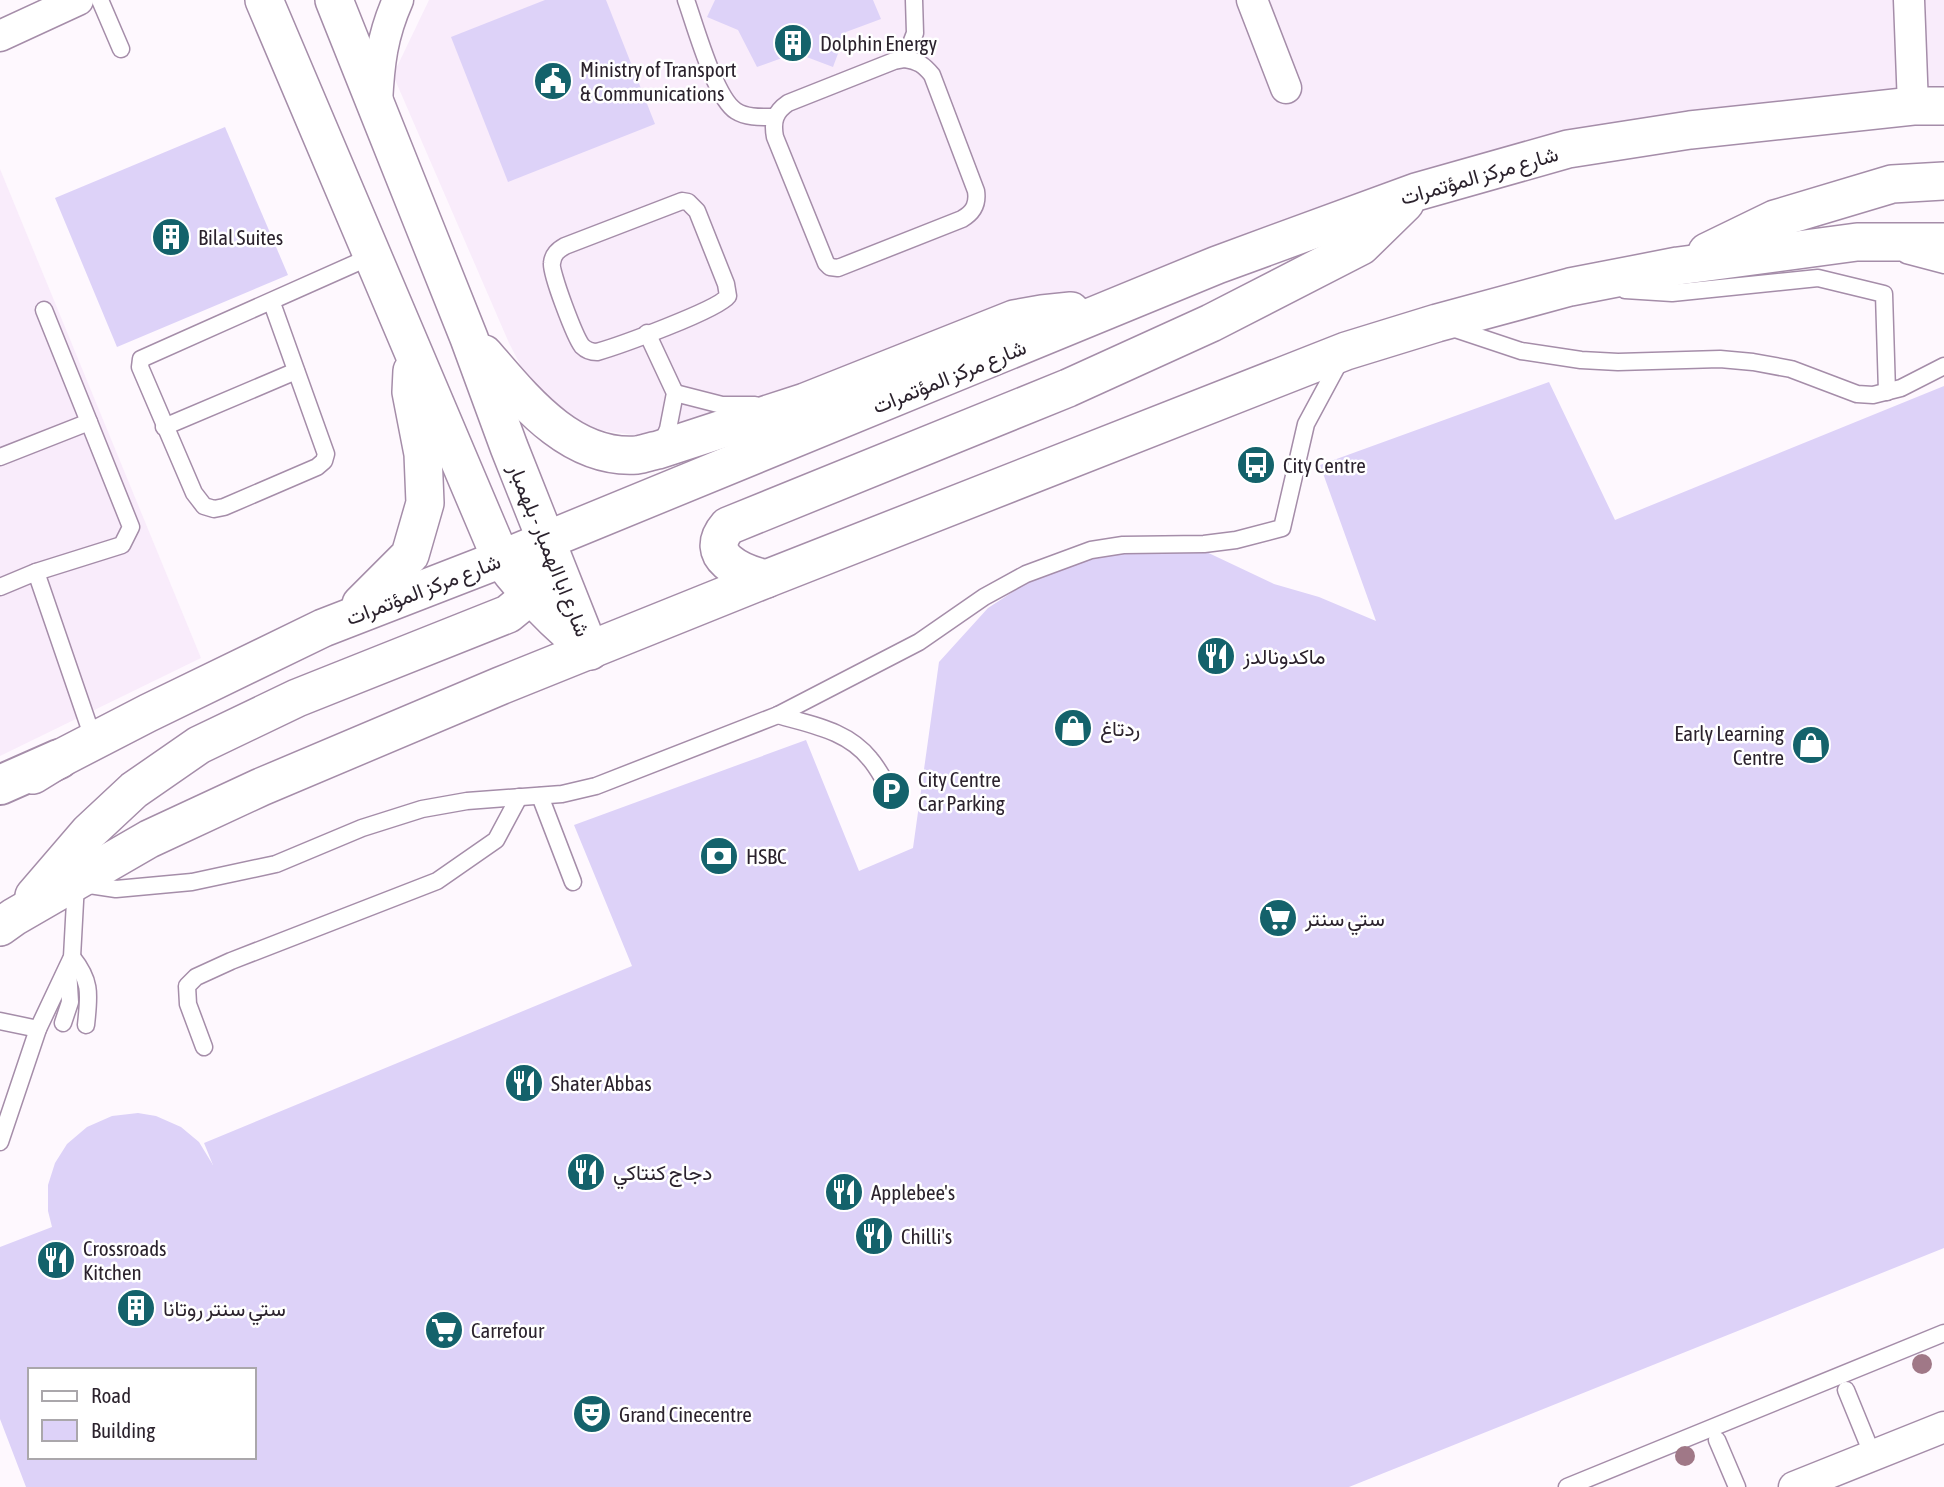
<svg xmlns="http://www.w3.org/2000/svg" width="1944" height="1487" font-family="'Asap Condensed',Vazirmatn,sans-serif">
<rect width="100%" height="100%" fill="#fef8fe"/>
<g fill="#f9ecfb">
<polygon points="429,0 1944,0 1944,105 1498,153 1303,212 884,383 655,438 550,423 509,343 393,75"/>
<polygon points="0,169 201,658 0,756"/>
</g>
<g fill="#ddd2f8" fill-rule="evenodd">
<polygon points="545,0 606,0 655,124 508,182 451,37"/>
<polygon points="715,0 873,0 881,19 846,32 833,67 796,53 757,67 738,30 707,17"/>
<polygon points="225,127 288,275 117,347 55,198"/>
<path d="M 1549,382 L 1615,520 L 1944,386 L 1944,1248 L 1349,1487 L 26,1487 L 0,1419 L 0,1247 L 52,1227 L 48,1211 L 48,1185 L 55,1163 L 67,1144 L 87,1127 L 112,1116 L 138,1113 L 156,1116 L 181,1127 L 199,1142 L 213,1165 L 204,1143 L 632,966 L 574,825 L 806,740 L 859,871 L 913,848 L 939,662 L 988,608 L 1025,584 L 1061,570 L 1105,555 L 1198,548 L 1274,584 L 1319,597 L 1376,621 L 1320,465 ZM 30,1370 L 254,1370 L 254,1457 L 30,1457 Z"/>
</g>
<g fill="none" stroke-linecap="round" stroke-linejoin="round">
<defs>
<g id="service">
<polyline points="100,0 121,49"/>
<path d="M 686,0 C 695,25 715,98 736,111 C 747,118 762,117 774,117"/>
<path d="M 905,59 C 918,61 924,65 932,75 L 976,191 C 978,204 974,212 962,219 L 838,268 L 830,267 L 826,263 L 775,137 C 772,121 775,112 788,103 L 894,61 Z"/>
<polyline points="905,59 915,33 914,0"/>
<path d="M 682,201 L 688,202 L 697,211 L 726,284 L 728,296 C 718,310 618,346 597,352 C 591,352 586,350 582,346 C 575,337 550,272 552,263 C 553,254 558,250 565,246 Z"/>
<polyline points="1906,255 1944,265"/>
<polyline points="1625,290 1672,293 1818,278 1884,294 1887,392"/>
<polyline points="272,303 326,454 324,461 317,467 224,507 214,509 204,506 194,493 140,367 141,359 372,256"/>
<polyline points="44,310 89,422"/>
<polyline points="1449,327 1521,351 1581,360 1618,362 1720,359 1753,362 1791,369 1857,394 1873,395 1901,388 1944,366"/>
<polyline points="647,333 675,393 668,429 661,445"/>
<polyline points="675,393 722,405 755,405"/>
<polyline points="164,427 296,371"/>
<polyline points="0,457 89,422 131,527 122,545 36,572 0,587"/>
<polyline points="36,572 94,741"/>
<path d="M 778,715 C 811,725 847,730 870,759 C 878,768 884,781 891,791"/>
<polyline points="540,796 573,882"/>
<path d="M 72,957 C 92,982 89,995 86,1025"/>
<polyline points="0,1021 38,1029"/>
<polyline points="63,1023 70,1002 68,969"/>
<polyline points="204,1047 188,1004 187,986 196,977 231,961 437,881 496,840 519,797"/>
<polyline points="0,1142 38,1029 72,957 76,883 116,889 192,882 276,864 362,828 422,809 467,801 562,794 596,786 778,715 919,642 984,597 1026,574 1091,550 1123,545 1204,544 1236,540 1282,528 1306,424 1341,359"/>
<polyline points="1846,1390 1873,1456"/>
<polyline points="1717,1440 1737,1487"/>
<polyline points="1567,1487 1944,1333"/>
</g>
<g id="minor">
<polyline points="1252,0 1286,88"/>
<polyline points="1909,0 1913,106"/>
<polyline points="0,36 78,0"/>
<path d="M 377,103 C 379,64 382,36 398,0"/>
<polyline points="1794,1487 1944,1427"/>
</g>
<g id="tertiary">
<path d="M 264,0 L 501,559 C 527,594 556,623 590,651"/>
<polyline points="334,0 469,338 509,447 588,646"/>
<polyline points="1707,252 1775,219 1892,184 1944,181"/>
<path d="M 484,354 C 523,399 570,460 637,455 C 644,454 651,451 658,450 L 805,402 L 1014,319 L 1042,314 L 1071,311"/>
<path d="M 766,579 C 742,573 701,557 728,526 L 1068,388 L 1211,323 L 1361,246 L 1405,203"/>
<polyline points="361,604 410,555 425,503 423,454 411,392 412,371"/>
<polyline points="33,775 59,759 148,713 323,628 501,559 1217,265 1416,192 1568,149 1690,130 1913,106 1944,106"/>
<polyline points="34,896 89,832 134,790 199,745 297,698 508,614 530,596 540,574"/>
<polyline points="0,927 14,917 149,839 261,787 500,686 766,579 1346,351 1437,323 1570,287 1678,266 1857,242 1944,242"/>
</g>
<polyline id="secondary" points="0,785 59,759"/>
</defs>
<use href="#service" stroke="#a58da9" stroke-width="19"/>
<use href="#minor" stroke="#a58da9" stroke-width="33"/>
<use href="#tertiary" stroke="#a58da9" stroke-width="40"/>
<use href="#secondary" stroke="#a58da9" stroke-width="42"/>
<use href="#service" stroke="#fff" stroke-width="16"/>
<use href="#minor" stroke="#fff" stroke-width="30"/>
<use href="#tertiary" stroke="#fff" stroke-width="37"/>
<use href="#secondary" stroke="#fff" stroke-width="38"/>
</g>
<g fill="#a07887">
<circle cx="1922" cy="1364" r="10"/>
<circle cx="1685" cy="1456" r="10"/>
</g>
<defs>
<symbol id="building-disc" viewBox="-11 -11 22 22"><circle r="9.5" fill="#14626b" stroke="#fff"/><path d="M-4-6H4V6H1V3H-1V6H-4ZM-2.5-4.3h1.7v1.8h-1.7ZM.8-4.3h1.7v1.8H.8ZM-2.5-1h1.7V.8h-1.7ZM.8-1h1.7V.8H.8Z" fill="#fff"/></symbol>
<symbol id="civic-disc" viewBox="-11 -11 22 22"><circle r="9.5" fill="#14626b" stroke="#fff"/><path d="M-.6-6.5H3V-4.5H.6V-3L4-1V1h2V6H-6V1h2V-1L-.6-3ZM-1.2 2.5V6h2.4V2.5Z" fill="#fff"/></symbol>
<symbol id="bus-disc" viewBox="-11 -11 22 22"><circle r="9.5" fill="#14626b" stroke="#fff"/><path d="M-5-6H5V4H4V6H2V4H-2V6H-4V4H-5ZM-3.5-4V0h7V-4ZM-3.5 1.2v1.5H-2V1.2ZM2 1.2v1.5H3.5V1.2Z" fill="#fff"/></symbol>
<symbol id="restaurant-disc" viewBox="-11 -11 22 22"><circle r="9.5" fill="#14626b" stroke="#fff"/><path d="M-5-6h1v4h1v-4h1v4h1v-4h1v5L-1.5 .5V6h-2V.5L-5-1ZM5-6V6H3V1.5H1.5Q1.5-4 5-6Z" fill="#fff"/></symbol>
<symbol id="shop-disc" viewBox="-11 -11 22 22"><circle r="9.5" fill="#14626b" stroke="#fff"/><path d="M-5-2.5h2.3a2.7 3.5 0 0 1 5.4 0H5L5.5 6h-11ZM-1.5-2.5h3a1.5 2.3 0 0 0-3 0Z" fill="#fff"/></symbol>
<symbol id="parking-disc" viewBox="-11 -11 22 22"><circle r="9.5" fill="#14626b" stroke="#fff"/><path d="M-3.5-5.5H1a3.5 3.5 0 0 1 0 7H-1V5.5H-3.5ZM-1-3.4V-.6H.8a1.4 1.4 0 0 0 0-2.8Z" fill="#fff"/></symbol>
<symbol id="bank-disc" viewBox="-11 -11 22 22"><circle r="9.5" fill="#14626b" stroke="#fff"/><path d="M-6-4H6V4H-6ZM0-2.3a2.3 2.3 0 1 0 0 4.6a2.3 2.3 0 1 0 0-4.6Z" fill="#fff"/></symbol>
<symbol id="supermarket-disc" viewBox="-11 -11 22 22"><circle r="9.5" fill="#14626b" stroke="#fff"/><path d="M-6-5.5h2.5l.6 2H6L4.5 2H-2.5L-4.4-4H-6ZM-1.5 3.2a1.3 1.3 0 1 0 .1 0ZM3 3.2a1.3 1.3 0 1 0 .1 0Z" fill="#fff"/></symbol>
<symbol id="theatre-disc" viewBox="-11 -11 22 22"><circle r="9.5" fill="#14626b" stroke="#fff"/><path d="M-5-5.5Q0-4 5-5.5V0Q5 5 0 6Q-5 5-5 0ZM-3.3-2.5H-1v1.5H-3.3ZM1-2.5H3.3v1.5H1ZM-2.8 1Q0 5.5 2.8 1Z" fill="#fff"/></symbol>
</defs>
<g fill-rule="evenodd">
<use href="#building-disc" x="771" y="21" width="44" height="44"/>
<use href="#civic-disc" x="531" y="59" width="44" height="44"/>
<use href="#building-disc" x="149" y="215" width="44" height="44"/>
<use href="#bus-disc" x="1234" y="443" width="44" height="44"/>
<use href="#restaurant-disc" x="1194" y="634" width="44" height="44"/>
<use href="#shop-disc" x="1051" y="706" width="44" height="44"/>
<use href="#shop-disc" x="1789" y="723" width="44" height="44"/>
<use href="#parking-disc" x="869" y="769" width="44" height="44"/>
<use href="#bank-disc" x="697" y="834" width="44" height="44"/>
<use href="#supermarket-disc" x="1256" y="896" width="44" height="44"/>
<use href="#restaurant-disc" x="502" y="1061" width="44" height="44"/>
<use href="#restaurant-disc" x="564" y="1150" width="44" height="44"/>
<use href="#restaurant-disc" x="822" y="1170" width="44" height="44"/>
<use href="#restaurant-disc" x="852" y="1214" width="44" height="44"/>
<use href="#restaurant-disc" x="34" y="1238" width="44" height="44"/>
<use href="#building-disc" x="114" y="1286" width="44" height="44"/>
<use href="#supermarket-disc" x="422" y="1308" width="44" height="44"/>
<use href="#theatre-disc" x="570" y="1392" width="44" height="44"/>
</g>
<g text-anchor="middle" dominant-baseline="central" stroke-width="5" stroke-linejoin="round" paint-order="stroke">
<g font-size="21" fill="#2b222d" stroke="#fff" text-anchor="start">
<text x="820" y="43">Dolphin Energy</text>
<text x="580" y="69">Ministry of Transport<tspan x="580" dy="24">&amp; Communications</tspan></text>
<text x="198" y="237">Bilal Suites</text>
<text x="1283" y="465">City Centre</text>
<text x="1243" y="656">ماكدونالدز</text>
<text x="1100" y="728">ردتاغ</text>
<text x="1784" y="733" text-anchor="end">Early Learning<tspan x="1784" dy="24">Centre</tspan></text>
<text x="918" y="779">City Centre<tspan x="918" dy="24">Car Parking</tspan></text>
<text x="746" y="856">HSBC</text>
<text x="1305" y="918">ستي سنتر</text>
<text x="551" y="1083">Shater Abbas</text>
<text x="613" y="1172">دجاج كنتاكي</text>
<text x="871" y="1192">Applebee's</text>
<text x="901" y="1236">Chilli's</text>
<text x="83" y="1248">Crossroads<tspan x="83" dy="24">Kitchen</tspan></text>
<text x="163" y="1308">ستي سنتر روتانا</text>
<text x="471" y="1330">Carrefour</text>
<text x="619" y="1414">Grand Cinecentre</text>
</g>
<g font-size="21" fill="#2b222d" stroke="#fff">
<text transform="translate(1479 175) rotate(-16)">شارع مركز المؤتمرات</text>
<text transform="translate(949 376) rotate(-22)">شارع مركز المؤتمرات</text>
<text transform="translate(550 550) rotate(68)">شارع ابا الهمبار - بلهمبار</text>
<text transform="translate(423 589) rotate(-21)">شارع مركز المؤتمرات</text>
</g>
</g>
<rect x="28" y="1368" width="228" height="91" fill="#ffffff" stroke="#aaa7ab" stroke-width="2"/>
<rect x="42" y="1391" width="35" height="10" fill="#ffffff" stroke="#aaa7ab" stroke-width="2"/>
<text x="91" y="1403" font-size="21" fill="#2b222d">Road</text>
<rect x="42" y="1420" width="35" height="21" fill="#ddd2f8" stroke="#aaa7ab" stroke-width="2"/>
<text x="91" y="1438" font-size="21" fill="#2b222d">Building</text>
</svg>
